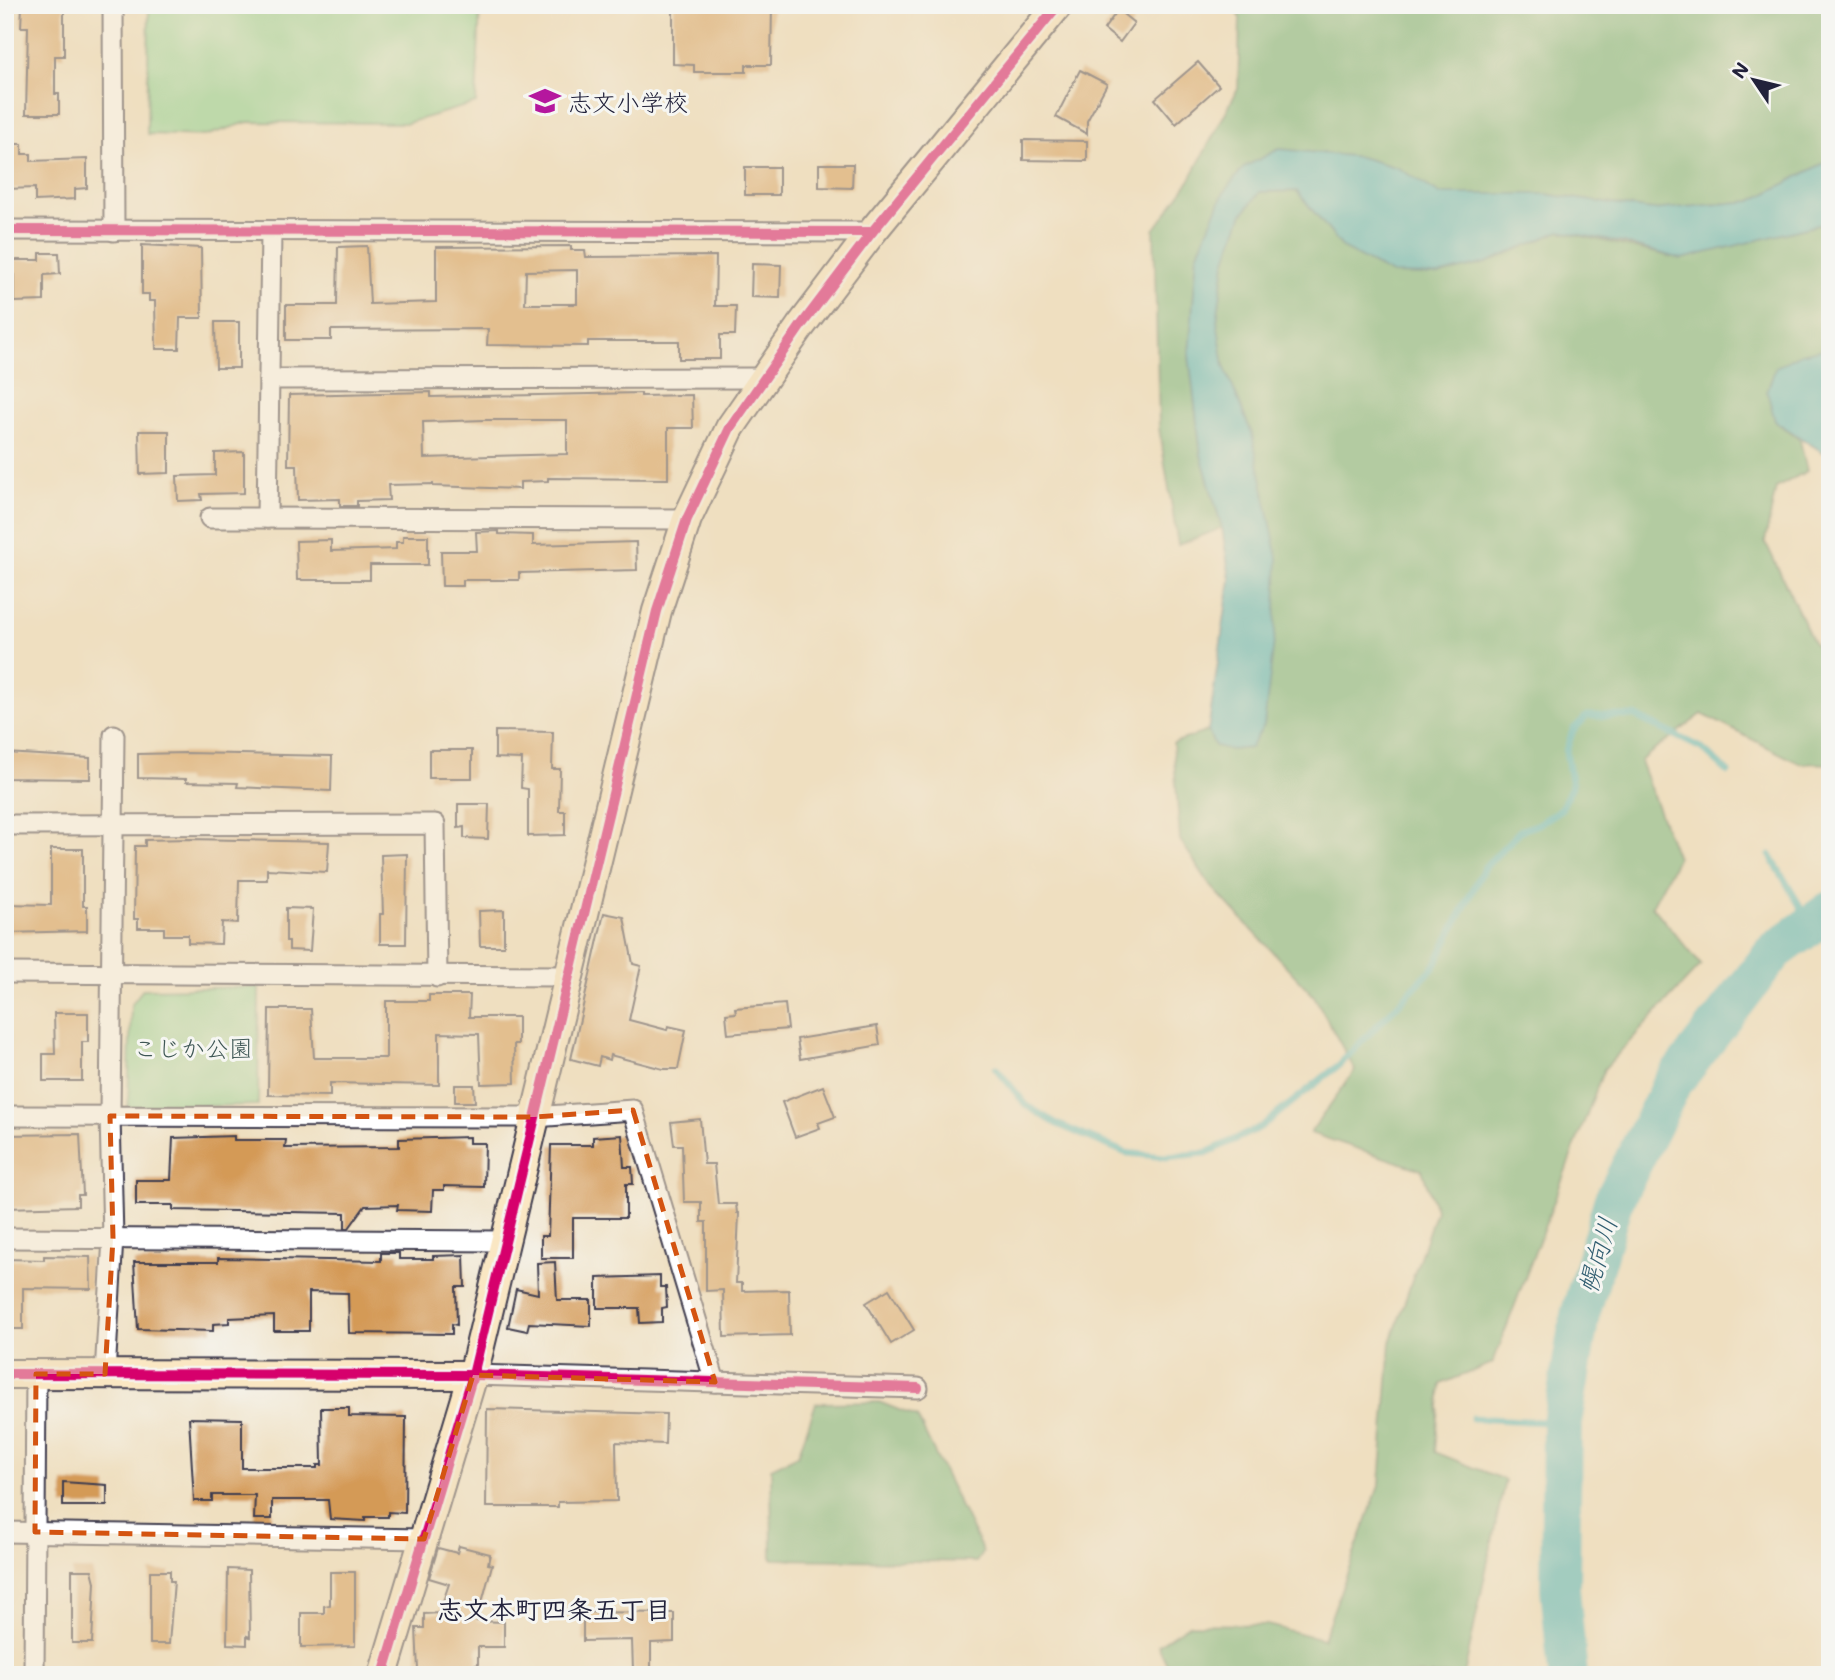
<svg xmlns="http://www.w3.org/2000/svg" width="1835" height="1680" font-family="Mali,'Klee One',sans-serif">
<rect width="100%" height="100%" fill="#f6f6f2"/>
<filter id="ink" filterUnits="userSpaceOnUse"><feTurbulence type="fractalNoise" baseFrequency=".0143" numOctaves="2"/><feDisplacementMap in="SourceGraphic" scale="14" xChannelSelector="R" yChannelSelector="G"/><feConvolveMatrix kernelMatrix="1 2 1 2 8 2 1 2 1" color-interpolation-filters="sRGB"/></filter>
<filter id="wash" filterUnits="userSpaceOnUse"><feTurbulence type="fractalNoise" baseFrequency=".00686" numOctaves="4" result="noise"/><feDisplacementMap in="SourceGraphic" scale="28" xChannelSelector="R" yChannelSelector="G"/><feGaussianBlur stdDeviation="1.57" result="paint"/><feColorMatrix in="noise" values="0 0 0 0 0 0 0 0 0 0 0 0 0 0 0 0 0 1.4 0 .05"/><feComposite in="paint" operator="in"/></filter>
<g filter="url(#wash)">
<rect width="100%" height="100%" fill="#efdfc0"/>
<g fill="#84d291" stroke="#537a66" stroke-width="2">
<polygon points="149,5 480,5 476,103 407,123 248,122 205,136 147,134"/>
<polygon points="259,987 258,1105 128,1108 131,1005 143,989"/>
</g>
<g fill="#6bb47b" stroke="#466b5b" stroke-width="2">
<polygon points="1234,5 1830,5 1830,160 1752,201 1652,210 1545,194 1440,194 1398,168 1360,157 1279,149 1244,167 1197,255 1189,355 1201,455 1222,528 1178,545 1159,428 1154,230 1188,183 1238,89 1240,18"/>
<polygon points="1297,191 1344,249 1392,274 1437,275 1486,263 1560,231 1682,259 1830,222 1830,351 1824,349 1775,421 1800,440 1807,471 1776,488 1765,541 1814,644 1830,654 1830,764 1799,763 1702,714 1640,761 1677,858 1652,906 1701,965 1604,1069 1493,1363 1441,1384 1435,1452 1505,1480 1464,1675 1177,1675 1170,1671 1158,1645 1190,1624 1267,1625 1323,1639 1380,1483 1391,1342 1436,1210 1422,1170 1310,1133 1355,1070 1314,996 1211,886 1180,840 1173,743 1208,731 1215,746 1264,725 1267,696 1252,434 1224,366 1217,321 1225,262 1243,213 1260,192"/>
<polygon points="879,1402 917,1417 983,1552 976,1562 772,1559 771,1468 798,1455 816,1403"/>
</g>
<g fill="#46b5bf" stroke="#346c7d" stroke-width="2">
<polygon points="1279,149 1360,157 1398,168 1440,194 1545,194 1652,210 1752,201 1830,160 1830,222 1682,259 1623,243 1560,231 1486,263 1437,275 1392,274 1344,249 1297,191 1260,192 1243,213 1225,262 1217,321 1224,366 1252,434 1278,558 1275,632 1264,725 1250,748 1231,750 1215,746 1208,731 1230,579 1222,528 1201,455 1189,355 1197,255 1224,192 1244,167"/>
<polygon points="1824,349 1830,351 1830,457 1775,421 1767,391 1776,367 1801,354"/>
</g>
<g fill="none" stroke-linecap="round" stroke-linejoin="round">
<g stroke="#46b5bf" stroke-width="7">
<polyline points="1770,855 1810,923"/>
<polyline points="996,1068 1027,1106 1057,1124 1126,1153 1166,1157 1206,1153 1261,1127 1339,1065 1434,967 1484,868 1520,831 1538,824 1561,809 1572,786 1566,751 1573,730 1587,716 1635,716 1701,748 1728,772"/>
<polyline points="1473,1418 1562,1423"/>
</g>
<polyline stroke="#46b5bf" stroke-width="40" points="1568,1675 1560,1588 1562,1423 1580,1315 1613,1202 1672,1084 1775,951 1830,911"/>
</g>
<g id="blocks">
<g fill="#d49a56" fill-rule="evenodd">
<polygon points="64,5 64,56 55,56 55,94 59,94 59,114 26,114 28,27 21,27 22,6"/>
<polygon points="673,5 772,5 771,65 746,65 746,72 694,72 694,65 673,64"/>
<polygon points="1118,10 1134,23 1120,42 1104,29"/>
<polygon points="1198,62 1219,86 1176,124 1155,99"/>
<polygon points="1080,70 1107,84 1087,121 1087,134 1056,117"/>
<polygon points="1023,140 1087,141 1087,161 1023,160"/>
<polygon points="5,144 22,144 22,154 31,154 31,161 87,159 87,188 75,189 75,199 35,201 35,188 5,189"/>
<polygon points="819,164 853,164 852,188 819,187"/>
<rect x="745" y="167" width="34" height="28"/>
<polygon points="142,245 201,248 202,318 180,318 179,349 156,349 155,301 149,301 149,294 142,294"/>
<path d="M 367,246 L 370,304 L 436,302 L 436,247 L 571,246 L 571,250 L 585,250 L 586,257 L 716,256 L 715,306 L 736,306 L 735,335 L 720,335 L 720,359 L 679,359 L 679,341 L 588,341 L 588,346 L 487,345 L 488,329 L 331,330 L 331,340 L 286,340 L 286,305 L 337,305 L 338,247 ZM 577,270 L 577,304 L 525,304 L 526,271 Z"/>
<polygon points="40,253 59,253 60,274 44,275 44,301 14,302 14,260 40,260"/>
<polygon points="752,264 781,265 780,298 751,297"/>
<polygon points="215,322 239,322 239,368 216,368"/>
<path d="M 431,392 L 431,397 L 641,393 L 641,396 L 692,395 L 693,428 L 668,428 L 668,479 L 548,478 L 548,481 L 520,482 L 520,489 L 433,486 L 433,484 L 388,485 L 389,500 L 357,501 L 357,506 L 340,506 L 340,499 L 298,500 L 297,465 L 288,465 L 289,395 ZM 485,420 L 567,420 L 567,454 L 424,458 L 423,422 Z"/>
<polygon points="139,431 169,431 169,473 140,474"/>
<polygon points="244,452 244,493 201,494 202,500 178,501 177,476 215,475 215,453"/>
<polygon points="499,531 499,534 533,535 533,545 636,542 637,570 519,573 519,580 463,580 463,586 442,586 441,551 477,551 476,532"/>
<polygon points="403,536 428,536 428,565 370,565 370,580 297,580 296,541 331,540 331,551 396,549 396,542 403,542"/>
<polygon points="495,731 553,732 552,769 560,769 559,811 565,811 565,835 528,836 528,789 521,788 522,759 495,758"/>
<rect x="429" y="750" width="43" height="28"/>
<polygon points="5,753 90,758 90,779 5,778"/>
<polygon points="187,753 332,756 331,791 237,787 238,783 186,782 186,779 138,778 138,754"/>
<polygon points="458,804 489,804 488,839 464,838 464,827 458,828"/>
<polygon points="189,839 329,842 327,872 267,869 267,880 239,880 238,923 222,922 221,944 188,943 188,935 164,935 164,928 138,928 138,919 134,919 135,846 145,846 145,840"/>
<polygon points="51,849 83,849 83,906 87,906 87,931 5,933 5,904 51,905"/>
<polygon points="407,854 406,944 380,944 380,914 383,914 381,855"/>
<polygon points="286,908 313,909 310,951 289,950 289,941 286,941"/>
<polygon points="504,910 504,946 480,946 479,911"/>
<polygon points="604,913 624,917 633,964 641,966 629,1020 667,1030 668,1026 686,1030 678,1069 663,1069 610,1055 609,1060 600,1057 598,1066 571,1059"/>
<polygon points="429,995 470,995 469,1017 518,1017 518,1044 514,1044 515,1083 481,1084 479,1034 439,1033 439,1085 330,1083 330,1096 268,1095 269,1009 311,1009 314,1058 386,1058 386,1001 429,1001"/>
<polygon points="785,1004 788,1029 728,1034 726,1014 736,1013 735,1008"/>
<polygon points="54,1013 88,1013 88,1042 82,1042 82,1081 43,1081 43,1054 55,1054"/>
<polygon points="877,1026 880,1045 800,1059 797,1039"/>
<polygon points="455,1085 474,1085 475,1102 455,1102"/>
<polygon points="823,1086 835,1117 818,1123 820,1128 795,1137 782,1102"/>
<polygon points="700,1119 704,1164 714,1164 718,1204 736,1204 737,1213 739,1213 736,1283 742,1283 742,1291 789,1290 790,1335 724,1337 723,1290 706,1291 706,1222 701,1222 701,1202 684,1202 682,1145 674,1145 671,1122"/>
<polygon points="80,1134 83,1195 78,1195 78,1206 5,1208 5,1135"/>
<polygon points="622,1135 624,1167 632,1167 633,1184 626,1184 626,1218 573,1218 573,1258 541,1258 541,1236 548,1236 551,1145 593,1145 593,1137"/>
<polygon points="234,1136 234,1140 286,1140 285,1148 399,1147 399,1139 469,1137 469,1143 485,1143 484,1187 444,1186 444,1190 433,1190 432,1211 397,1210 398,1205 365,1206 349,1228 345,1228 345,1213 173,1210 173,1205 136,1205 136,1180 171,1180 173,1138"/>
<polygon points="381,1253 399,1253 399,1259 433,1259 433,1256 464,1255 465,1287 456,1287 457,1325 452,1324 452,1334 349,1333 348,1293 309,1292 309,1331 274,1331 274,1316 229,1318 229,1323 213,1324 213,1331 138,1329 134,1262 218,1262 218,1258 381,1261"/>
<polygon points="44,1256 90,1257 91,1289 23,1288 23,1329 5,1329 5,1259 44,1260"/>
<polygon points="555,1262 557,1300 591,1300 591,1326 529,1323 527,1331 508,1327 516,1289 538,1294 537,1263"/>
<polygon points="660,1276 660,1287 666,1287 667,1307 662,1308 662,1322 640,1323 639,1308 597,1308 597,1278"/>
<polygon points="889,1289 914,1330 891,1344 866,1303"/>
<polygon points="321,1408 349,1408 349,1416 406,1417 405,1513 388,1512 388,1517 365,1517 365,1521 330,1519 328,1500 272,1500 272,1519 254,1519 255,1495 212,1495 212,1501 194,1501 189,1418 242,1419 242,1468 317,1468 317,1465 322,1465"/>
<polygon points="487,1409 666,1414 665,1444 616,1442 617,1501 558,1502 558,1507 486,1507"/>
<polygon points="63,1482 107,1485 107,1506 63,1506"/>
<polygon points="459,1546 490,1554 488,1564 492,1565 477,1621 504,1622 504,1647 478,1647 478,1665 440,1665 440,1669 418,1670 416,1628 424,1628 424,1614 439,1613 449,1584 429,1578 438,1548 457,1553"/>
<polygon points="228,1569 249,1570 250,1637 247,1636 247,1645 227,1644"/>
<polygon points="72,1570 92,1570 95,1582 92,1643 72,1643"/>
<polygon points="150,1571 170,1571 170,1581 174,1581 169,1644 150,1644"/>
<polygon points="330,1572 355,1572 355,1646 301,1647 301,1613 324,1613 324,1606 330,1605"/>
<polygon points="583,1612 674,1613 674,1642 651,1643 651,1670 633,1670 632,1640 583,1641"/>
</g>
</g>
</g>
<g filter="url(#ink)">
<use href="#blocks" fill-opacity="0" stroke="#413e4f" stroke-width="2"/>
<g fill="none" stroke-linecap="round" stroke-linejoin="round">
<defs>
<g id="street">
<polyline points="113,5 114,231"/>
<polyline points="5,230 872,232"/>
<polyline points="269,379 763,378"/>
<polyline points="210,518 687,519"/>
<polyline points="267,518 271,232"/>
<polyline points="5,825 435,824 437,977"/>
<polyline points="5,973 569,976"/>
<polyline points="5,1116 534,1117 633,1110 715,1382"/>
<polyline points="5,1238 505,1241"/>
<polyline points="105,1374 113,1238 110,1116 114,735"/>
<polyline points="473,1375 918,1388"/>
<polyline points="5,1532 424,1539"/>
<polyline points="34,1675 36,1374"/>
</g>
<g id="secondary">
<polyline points="5,1374 473,1375"/>
<polyline points="383,1675 473,1375 657,611 687,519 730,428 800,327 872,232 1058,5"/>
</g>
</defs>
<use href="#street" stroke="#413e4f" stroke-width="23"/>
<use href="#secondary" stroke="#413e4f" stroke-width="32"/>
<use href="#street" stroke="#fff" stroke-width="19"/>
<use href="#secondary" stroke="#fae7c3" stroke-width="28"/>
<defs>
<g id="cycleway">
<polyline points="5,230 872,232"/>
<polyline points="5,1374 473,1375 918,1388"/>
<polyline points="383,1675 473,1375 657,611 687,519 730,428 800,327 872,232 1058,5"/>
</g>
</defs>
<use href="#cycleway" stroke="#f6f6f2" stroke-width="15"/>
<use href="#cycleway" stroke="#d6006c" stroke-width="10"/>
</g>
</g>
<path d="M0 0H1835V1680H0ZM 633,1110 L 715,1382 L 473,1375 L 424,1539 L 35,1532 L 36,1374 L 105,1374 L 113,1238 L 110,1116 L 534,1117 Z" fill="#efdfc0" fill-opacity=".55" fill-rule="evenodd"/>
<path fill="none" stroke="#d45411" stroke-width="5" stroke-dasharray="14 9" stroke-linejoin="round" d="M 633,1110 L 715,1382 L 473,1375 L 424,1539 L 35,1532 L 36,1374 L 105,1374 L 113,1238 L 110,1116 L 534,1117 Z"/>
<defs>
<symbol id="school-bare" viewBox="-9 -9 18 18"><path d="M0-5L7-2L0 1L-7-2ZM-4 1L0 2.5L4 1V4Q0 6-4 4Z" fill="#b5179e" stroke="#f6f6f2" stroke-width="2.5" paint-order="stroke"/></symbol>
</defs>
<g fill-rule="evenodd">
<use href="#school-bare" x="523" y="79" width="44" height="44"/>
</g>
<g text-anchor="middle" dominant-baseline="central" stroke-width="6" stroke-linejoin="round" paint-order="stroke">
<g font-size="24" fill="#22223b" stroke="#f6f6f2" text-anchor="start">
<text x="568" y="101">志文小学校</text>
</g>
<g font-size="24" fill="#3f5755" stroke="#f6f6f2">
<text x="193" y="1047">こじか公園</text>
</g>
<g font-size="26" font-style="italic" fill="#305d70" stroke="#f6f6f2">
<text transform="translate(1597 1255) rotate(-74)">幌向川</text>
</g>
<g font-size="26" font-weight="bold" fill="#22223b" stroke="#f6f6f2">
<text x="554" y="1609">志文本町四条五丁目</text>
</g>
</g>
<rect width="1835" height="1680" fill="none" stroke="#f6f6f2" stroke-width="28"/>
<g transform="translate(1754 80) rotate(305)" stroke="#f6f6f2" stroke-width="5" paint-order="stroke">
<path d="M0-5L12 26L0 18L-12 26Z" fill="#22223b"/>
<text y="-10" font-size="19" font-weight="bold" text-anchor="middle" fill="#22223b">N</text>
</g>
</svg>
